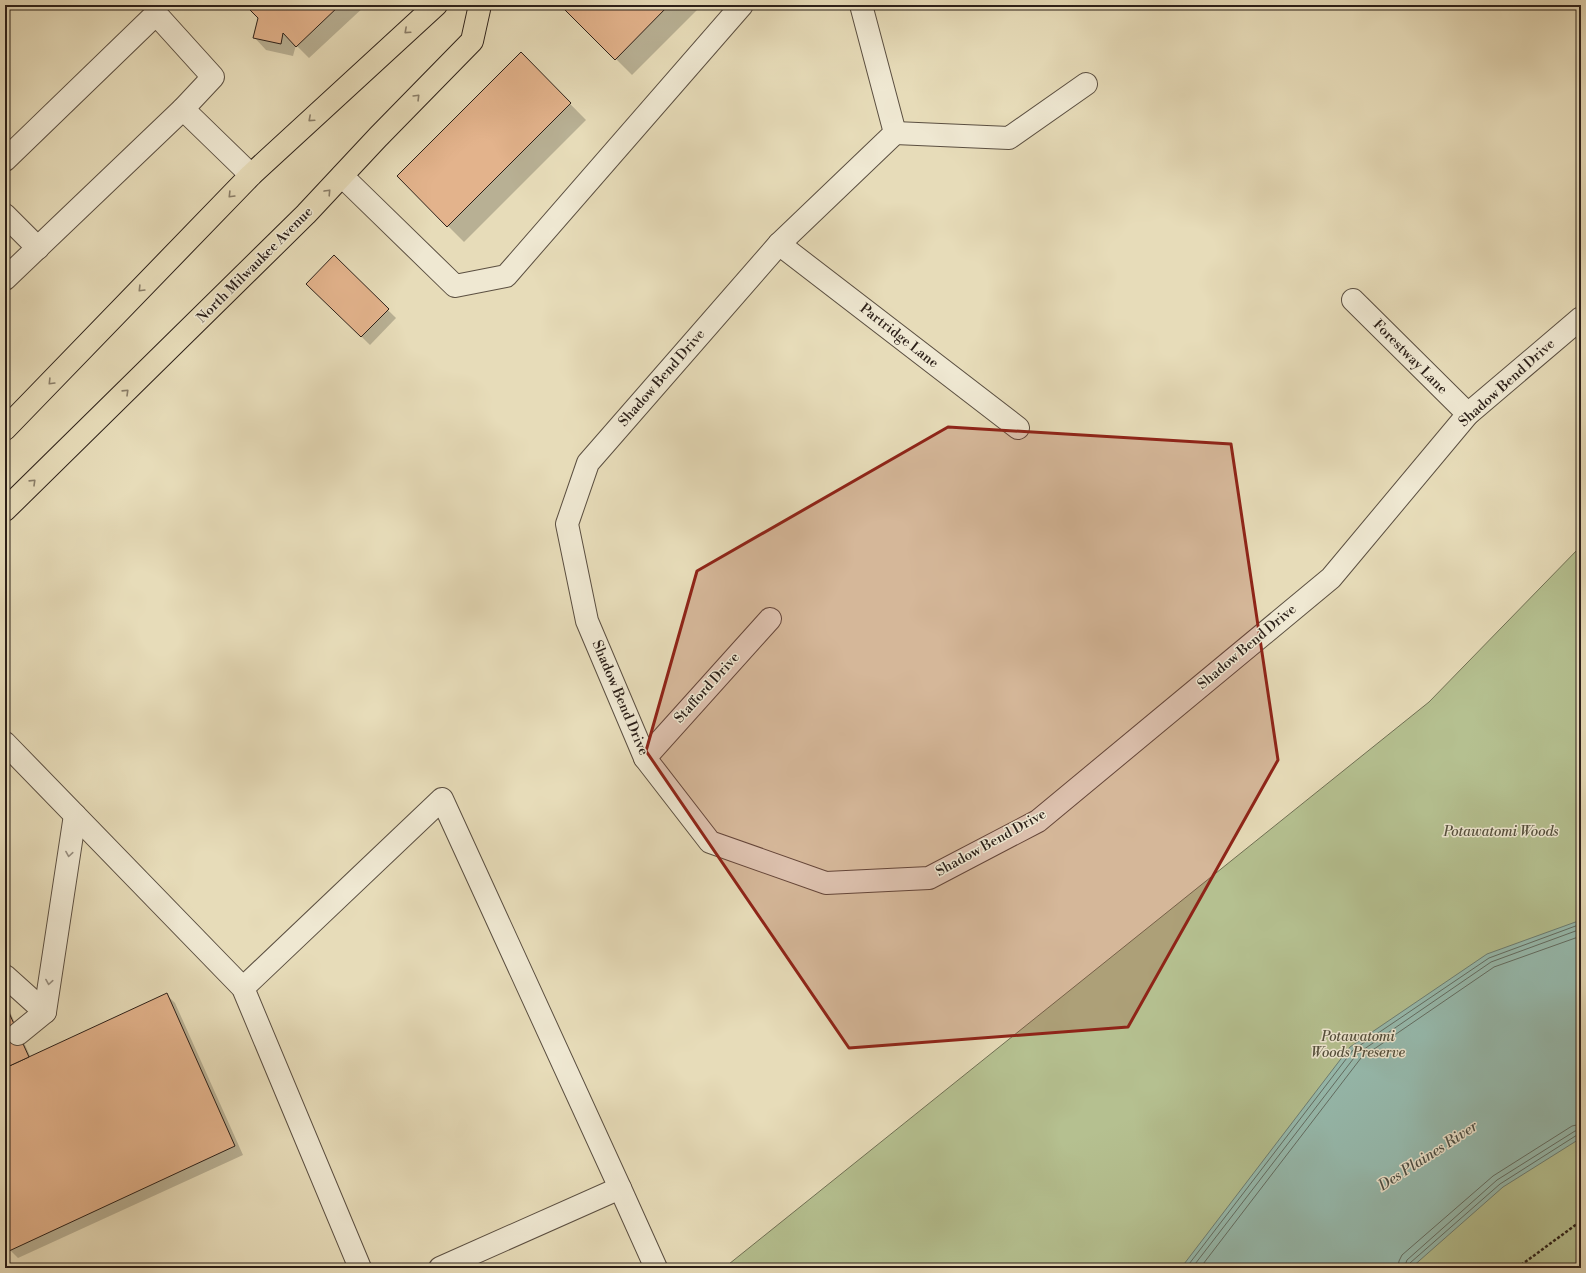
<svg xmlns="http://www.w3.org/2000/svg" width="1586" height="1273" font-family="'Libre Bodoni',serif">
<rect width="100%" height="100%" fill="#e7dcb9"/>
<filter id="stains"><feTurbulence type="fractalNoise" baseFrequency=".005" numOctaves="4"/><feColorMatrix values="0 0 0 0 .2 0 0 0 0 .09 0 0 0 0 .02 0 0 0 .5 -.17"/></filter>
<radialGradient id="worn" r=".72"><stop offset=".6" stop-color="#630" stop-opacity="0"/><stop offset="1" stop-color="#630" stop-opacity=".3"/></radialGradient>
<polygon fill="#b5c090" stroke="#707054" points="1581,546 1581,1268 724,1268 1429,702"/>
<polygon fill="#97bcb0" stroke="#6c7e74" points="1581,920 1581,1138 1503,1187 1411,1268 1181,1268 1350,1047 1487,954"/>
<g fill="#0003">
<polygon points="247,5 366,5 309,58 296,45 293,56 266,50 254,37 259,18"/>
<polygon points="570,5 702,5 632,75 566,9"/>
<polygon points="521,54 586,120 464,242 398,176"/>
<polygon points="334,257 396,318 370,345 308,284"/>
<polygon points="167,995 175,1003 243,1155 18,1258 10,1250 5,1238 5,1001 31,1058"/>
</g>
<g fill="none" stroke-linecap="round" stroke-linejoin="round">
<g stroke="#626e64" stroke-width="1">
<polyline points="1186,1268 1353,1050 1489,958 1581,924"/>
<polyline points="1192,1268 1357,1054 1491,962 1581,929"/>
<polyline points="1200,1268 1361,1058 1494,967 1581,936"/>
<polyline points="1398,1268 1399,1261 1402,1255 1493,1176 1572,1126 1581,1124"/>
<polyline points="1404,1268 1407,1260 1497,1180 1575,1131 1581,1130"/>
<polyline points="1409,1268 1410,1263 1500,1184 1577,1135 1581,1135"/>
</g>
</g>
<g fill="#e3b38c" stroke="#2c2019">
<polygon points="245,5 340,5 296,47 283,33 281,44 253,38 258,18"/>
<polygon points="569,5 669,5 615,60 564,9"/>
<polygon points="521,52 571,103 447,227 397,176"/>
<polygon points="334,255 389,309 361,337 306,284"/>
<polygon points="167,993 235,1146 9,1251 5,1241 5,1068"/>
<polygon points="5,1004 29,1057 5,1068"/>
</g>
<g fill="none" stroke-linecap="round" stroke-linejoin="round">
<defs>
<g id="minor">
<polyline points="861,5 895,133 779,244 588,463 567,524 587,621 645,758 710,842 826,883 929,878 1038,821 1331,578 1468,414 1581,318"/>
<polyline points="183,109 251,175"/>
<polyline points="895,133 1009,138 1086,84"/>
<polyline points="5,160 156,14 213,77 183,109 5,279"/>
<polyline points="342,176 455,286 506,276 742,5"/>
<polyline points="5,215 38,248"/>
<polyline points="779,244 1018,428"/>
<polyline points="1353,300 1468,414"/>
<polyline points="5,743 243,988 360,1268"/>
<polyline points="645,758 770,619"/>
<polyline points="5,976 45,1012"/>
<polyline points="243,988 442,799 620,1188 656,1268"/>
<polyline points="18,1034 45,1012 75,815"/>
<polyline points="440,1268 620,1188"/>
</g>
<g id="major">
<polyline points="5,429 251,175 436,5"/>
<polyline points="5,510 306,214 378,137 472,41 480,5"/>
</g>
</defs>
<use href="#minor" stroke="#5b4f41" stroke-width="24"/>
<use href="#major" stroke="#2c2019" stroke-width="24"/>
<polyline stroke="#2c2019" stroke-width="2.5" stroke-dasharray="3 2" stroke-linecap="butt" points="1517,1268 1581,1221"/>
<use href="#minor" stroke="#efe8d2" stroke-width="22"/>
<use href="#major" stroke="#e7dcb9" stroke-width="22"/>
</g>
<defs><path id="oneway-chevron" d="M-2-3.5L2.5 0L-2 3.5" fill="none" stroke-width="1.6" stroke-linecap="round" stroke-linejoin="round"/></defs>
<g stroke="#8a7e69">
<use href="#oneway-chevron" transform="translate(407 31) rotate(138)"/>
<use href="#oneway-chevron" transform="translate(417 97) rotate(-45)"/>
<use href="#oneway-chevron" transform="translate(311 119) rotate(138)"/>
<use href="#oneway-chevron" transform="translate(328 192) rotate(-47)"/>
<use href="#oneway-chevron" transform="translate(231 195) rotate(134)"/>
<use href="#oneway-chevron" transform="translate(141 289) rotate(134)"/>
<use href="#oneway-chevron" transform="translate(51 382) rotate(134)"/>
<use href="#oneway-chevron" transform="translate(126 392) rotate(-44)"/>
<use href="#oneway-chevron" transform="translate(33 482) rotate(-44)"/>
</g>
<g stroke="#978e7f">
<use href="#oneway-chevron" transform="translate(69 854) rotate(99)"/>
<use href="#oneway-chevron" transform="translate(49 982) rotate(99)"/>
</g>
<path fill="#8f2418" fill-opacity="0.2" stroke="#8f2418" stroke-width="3" stroke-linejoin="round" d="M 948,427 L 1231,444 L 1278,760 L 1128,1027 L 849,1048 L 646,751 L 697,571 Z"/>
<g text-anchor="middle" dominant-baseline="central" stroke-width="3" stroke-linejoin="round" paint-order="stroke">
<g font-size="14" fill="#2c2019" stroke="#efe8d2">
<text transform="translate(255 265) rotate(-45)">North Milwaukee Avenue</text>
<text transform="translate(899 336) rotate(38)">Partridge Lane</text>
<text transform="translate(1410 357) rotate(45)">Forestway Lane</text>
<text transform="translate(662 378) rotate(-49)">Shadow Bend Drive</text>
<text transform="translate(1507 383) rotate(-42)">Shadow Bend Drive</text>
<text transform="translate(1247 647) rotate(-40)">Shadow Bend Drive</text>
<text transform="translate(707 688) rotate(-48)">Stafford Drive</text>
<text transform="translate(620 698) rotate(67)">Shadow Bend Drive</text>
<text transform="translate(991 843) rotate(-29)">Shadow Bend Drive</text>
</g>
<g font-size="14" font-style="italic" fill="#55503d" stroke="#efe8d2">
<text x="1501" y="832">Potawatomi Woods</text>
<text x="1358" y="1037">Potawatomi<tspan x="1358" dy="16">Woods Preserve</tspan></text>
</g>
<g font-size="15" font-style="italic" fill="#4c4f46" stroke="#efe8d2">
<text transform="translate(1428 1156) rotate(-33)">Des Plaines River</text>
</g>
</g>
<rect width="1586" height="1273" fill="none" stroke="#e7dcb9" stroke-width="20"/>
<rect x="6" y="6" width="1574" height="1261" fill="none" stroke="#2c2019" stroke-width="2"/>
<rect x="10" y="10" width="1566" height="1253" fill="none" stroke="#2c2019"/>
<rect width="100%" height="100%" filter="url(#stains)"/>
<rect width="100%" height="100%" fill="url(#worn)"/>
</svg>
